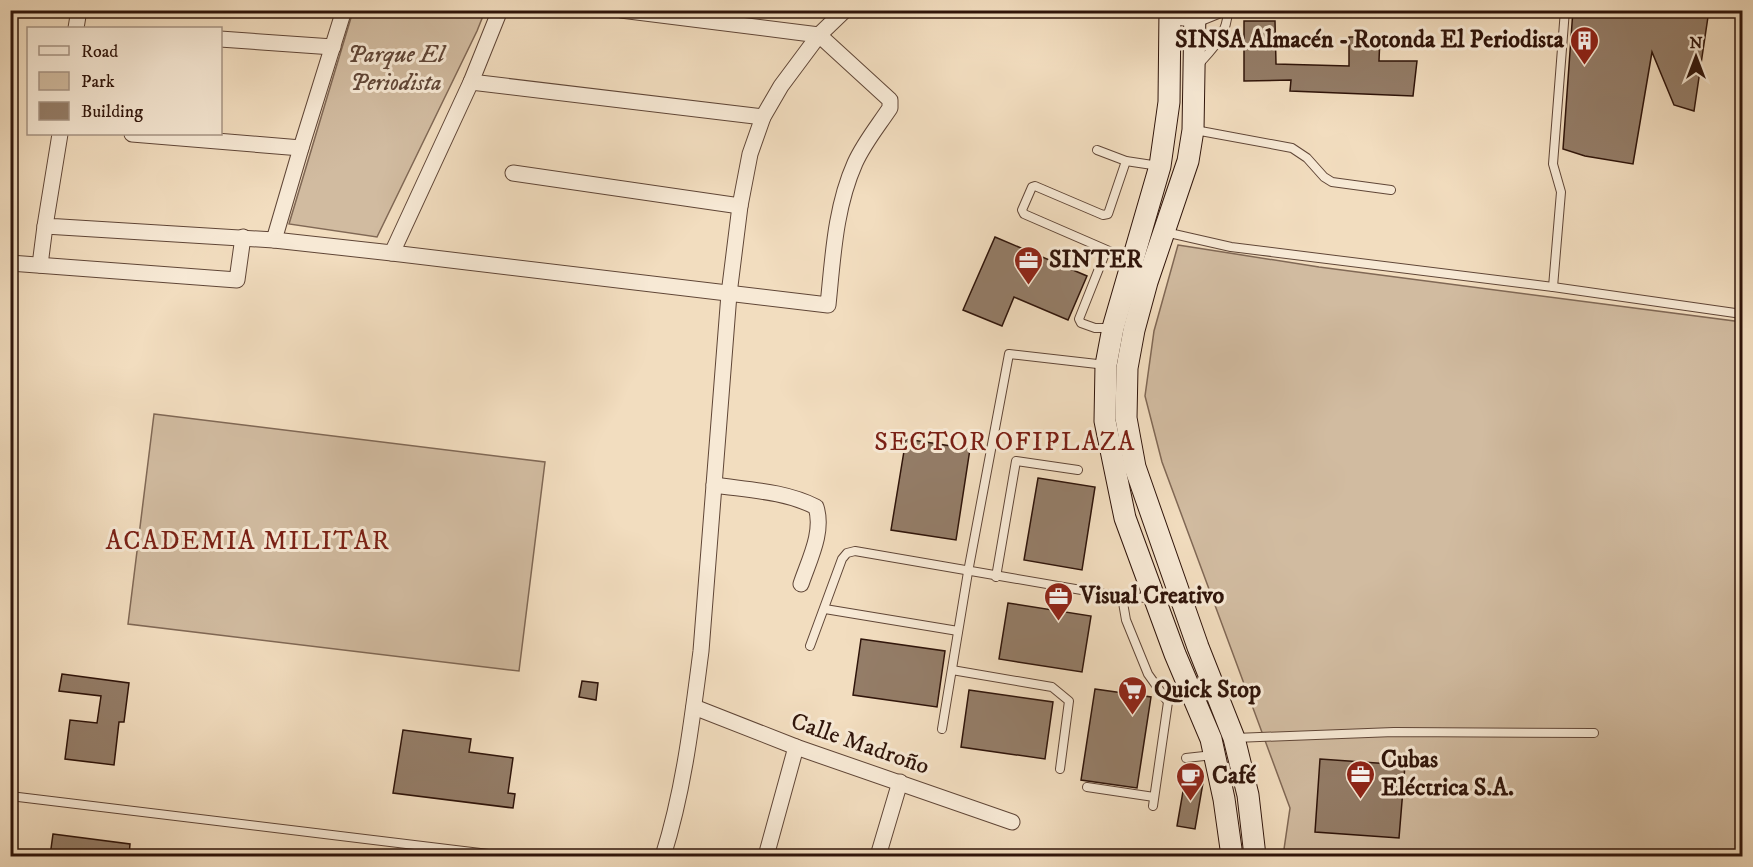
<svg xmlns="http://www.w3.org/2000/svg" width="1753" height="867" font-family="'IM FELL DW Pica',serif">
<rect width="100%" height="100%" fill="#f2ddbf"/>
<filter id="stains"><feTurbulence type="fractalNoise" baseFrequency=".00333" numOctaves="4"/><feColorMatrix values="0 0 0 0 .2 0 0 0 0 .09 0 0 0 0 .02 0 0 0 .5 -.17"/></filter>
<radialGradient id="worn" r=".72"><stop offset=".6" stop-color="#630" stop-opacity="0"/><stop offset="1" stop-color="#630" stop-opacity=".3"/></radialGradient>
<g fill="#d1bba0" stroke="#806855" stroke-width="1.5">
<polygon points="353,11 485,11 477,31 377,237 289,224"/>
<polygon points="1178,245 1319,267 1742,322 1742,856 1283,856 1290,808 1162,462 1145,396 1154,331"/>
<polygon points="154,414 545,462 519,671 128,624"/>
</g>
<g fill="#947d68" stroke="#2f140a" stroke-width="1.5">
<polygon points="1573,10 1709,10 1694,111 1674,105 1652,52 1633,164 1585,156 1563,149"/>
<polygon points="1244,21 1275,21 1276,64 1349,66 1349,37 1380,37 1379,61 1417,61 1413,96 1290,91 1291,80 1244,81"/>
<polygon points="995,237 1087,276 1068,320 1014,297 1002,326 963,310"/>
<polygon points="906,439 970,449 956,540 891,530"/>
<polygon points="1038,478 1095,487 1082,570 1024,560"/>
<polygon points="1008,603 1091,616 1082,672 999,659"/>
<polygon points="861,639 945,651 937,707 853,695"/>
<polygon points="62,674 129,683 124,722 119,722 114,765 65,759 70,720 97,723 101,696 59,691"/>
<polygon points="582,681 598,683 596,700 579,697"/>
<polygon points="1095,689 1151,697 1137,788 1081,780"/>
<polygon points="969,690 1053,702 1045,759 961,747"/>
<polygon points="403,730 471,739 469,752 513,758 508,793 515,794 513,808 393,793"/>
<polygon points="1320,759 1405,765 1399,838 1315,832"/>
<polygon points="1186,774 1204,777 1195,829 1177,826"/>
<polygon points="53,834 130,844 129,856 50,856"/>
</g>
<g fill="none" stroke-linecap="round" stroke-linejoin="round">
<defs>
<g id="lane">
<polyline points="1171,20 1196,23 1228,10"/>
<path d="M 1199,64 C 1214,47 1227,35 1228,10"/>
<polyline points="1195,130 1292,148 1307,158 1324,177 1332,182 1391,190"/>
<polyline points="1097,150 1126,161 1159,166"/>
<polyline points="1126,161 1108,214 1103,215 1035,186 1032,187 1022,210 1024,214 1130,260"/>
<polyline points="1165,232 1231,247 1553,287 1742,314"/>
<polyline points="1106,251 1079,319 1081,323 1095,328 1112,328"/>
<polyline points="1553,287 1561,192 1553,164 1565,10"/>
<polyline points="996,577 1016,461 1078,470"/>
<polyline points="1122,597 1126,620 1148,674 1168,702 1153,806"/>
<polyline points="825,609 958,631"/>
<polyline points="810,646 842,559 847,553 855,551 1122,597 1151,598"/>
<polyline points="952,670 1052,687 1069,701 1060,769"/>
<polyline points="942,729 968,572 1009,354 1106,365"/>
<polyline points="1235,738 1394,732 1594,733"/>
<polyline points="1186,758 1213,755"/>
<polyline points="1087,787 1154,797"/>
<polyline points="10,796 505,856"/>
</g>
<g id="street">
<path d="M 500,10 L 471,82 L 392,253 L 828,305 C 833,257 835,208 855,163 C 864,143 878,126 890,108 L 890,100 L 819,35 L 621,10"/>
<polyline points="76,28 79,10"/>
<polyline points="220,39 333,47"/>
<polyline points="471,82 763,117"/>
<polyline points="60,134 45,226 274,240 301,148 344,10"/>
<polyline points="132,134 301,148"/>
<polyline points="513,173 740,206"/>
<polyline points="274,240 392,253"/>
<polyline points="10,263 237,280 243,237"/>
<polyline points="40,265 45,226"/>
<path d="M 714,485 C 748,490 785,491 816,507 C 824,532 809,560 801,584"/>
<polyline points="694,707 796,747 1012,822"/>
<path d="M 663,856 C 684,790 692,720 701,651 L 729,294 L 740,206 L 750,154 L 763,117 L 781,86 L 819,35 L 845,10"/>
<polyline points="766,856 796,747"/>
<polyline points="878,856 900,782"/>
</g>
<g id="secondary">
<polyline points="1170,10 1169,102 1160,166 1113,328 1106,365 1105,421 1125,518 1175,654 1211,739 1224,799 1232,856"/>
<polyline points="1195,10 1193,130 1188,161 1147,282 1134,330 1127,368 1126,418 1135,467 1198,647 1234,738 1248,795 1255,856"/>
</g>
</defs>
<use href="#lane" stroke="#604637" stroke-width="10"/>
<use href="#street" stroke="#604637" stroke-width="17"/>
<use href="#secondary" stroke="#2f140a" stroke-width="23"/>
<use href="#lane" stroke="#f7e9d5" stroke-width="8"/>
<use href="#street" stroke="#f7e9d5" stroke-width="15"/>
<use href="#secondary" stroke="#f7e9d5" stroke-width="21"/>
</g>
<defs>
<symbol id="building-pin" viewBox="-11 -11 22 30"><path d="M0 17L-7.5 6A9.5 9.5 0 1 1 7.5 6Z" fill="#8f2418" stroke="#f7e9d5"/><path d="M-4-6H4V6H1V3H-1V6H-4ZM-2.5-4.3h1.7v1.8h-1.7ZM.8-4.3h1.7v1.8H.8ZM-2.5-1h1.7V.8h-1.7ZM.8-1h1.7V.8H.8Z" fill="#fff"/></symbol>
<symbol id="office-pin" viewBox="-11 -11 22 30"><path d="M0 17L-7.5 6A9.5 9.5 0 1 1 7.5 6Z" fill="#8f2418" stroke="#f7e9d5"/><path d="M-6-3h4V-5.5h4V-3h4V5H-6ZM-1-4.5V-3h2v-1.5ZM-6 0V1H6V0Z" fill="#fff"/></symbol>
<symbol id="supermarket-pin" viewBox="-11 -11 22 30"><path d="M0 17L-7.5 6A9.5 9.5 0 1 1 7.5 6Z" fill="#8f2418" stroke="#f7e9d5"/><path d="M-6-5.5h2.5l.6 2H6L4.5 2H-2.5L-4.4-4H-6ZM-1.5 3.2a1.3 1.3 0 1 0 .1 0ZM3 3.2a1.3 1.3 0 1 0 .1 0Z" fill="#fff"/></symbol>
<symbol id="cafe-pin" viewBox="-11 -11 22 30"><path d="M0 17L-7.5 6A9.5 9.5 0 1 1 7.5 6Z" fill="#8f2418" stroke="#f7e9d5"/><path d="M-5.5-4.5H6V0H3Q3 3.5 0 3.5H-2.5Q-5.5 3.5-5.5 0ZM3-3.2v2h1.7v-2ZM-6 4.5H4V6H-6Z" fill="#fff"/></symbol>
</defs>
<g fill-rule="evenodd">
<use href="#building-pin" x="1568" y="24" width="33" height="45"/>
<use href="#office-pin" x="1012" y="244" width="33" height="45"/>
<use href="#office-pin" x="1042" y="580" width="33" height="45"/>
<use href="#supermarket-pin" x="1116" y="674" width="33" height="45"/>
<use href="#office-pin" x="1344" y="758" width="33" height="45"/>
<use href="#cafe-pin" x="1174" y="760" width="33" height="45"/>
</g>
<g text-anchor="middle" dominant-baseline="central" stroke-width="6" stroke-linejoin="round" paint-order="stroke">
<g font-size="24" font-weight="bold" fill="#2f140a" stroke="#f7e9d5" text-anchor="start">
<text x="1564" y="40" text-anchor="end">SINSA Almacén - Rotonda El Periodista</text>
<text x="1049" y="260">SINTER</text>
<text x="1080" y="596">Visual Creativo</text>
<text x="1154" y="690">Quick Stop</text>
<text x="1381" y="760">Cubas<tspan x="1381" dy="28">Eléctrica S.A.</tspan></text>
<text x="1212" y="776">Café</text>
</g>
<g font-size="24" font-style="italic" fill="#604637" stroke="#f7e9d5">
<text x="396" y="55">Parque El<tspan x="396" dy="28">Periodista</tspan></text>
</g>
<g font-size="24" fill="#2f140a" stroke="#f7e9d5">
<text transform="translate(860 744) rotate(19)">Calle Madroño</text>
</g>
<g font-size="26" letter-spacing="1.5" fill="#7a1f14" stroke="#f7e9d5">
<text x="1005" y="442">SECTOR OFIPLAZA</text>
<text x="248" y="541">ACADEMIA MILITAR</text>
</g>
</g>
<rect width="1753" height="867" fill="none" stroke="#f2ddbf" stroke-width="36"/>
<rect x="12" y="12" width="1729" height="843" fill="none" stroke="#2f140a" stroke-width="3"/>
<rect x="18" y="18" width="1717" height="831" fill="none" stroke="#2f140a" stroke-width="1.5"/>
<rect x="27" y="27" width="195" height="108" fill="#f7e9d5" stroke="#a79484" stroke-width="1.5"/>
<rect x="39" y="46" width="30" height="9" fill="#f7e9d5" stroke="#a79484" stroke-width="1.5"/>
<text x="81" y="57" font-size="18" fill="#2f140a">Road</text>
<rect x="39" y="72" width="30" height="18" fill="#d1bba0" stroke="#a79484" stroke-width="1.5"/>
<text x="81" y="87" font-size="18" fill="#2f140a">Park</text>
<rect x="39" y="102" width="30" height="18" fill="#947d68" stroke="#a79484" stroke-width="1.5"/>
<text x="81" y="117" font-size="18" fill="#2f140a">Building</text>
<g transform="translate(1696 57)" stroke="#f7e9d5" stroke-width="4.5" paint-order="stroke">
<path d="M0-4.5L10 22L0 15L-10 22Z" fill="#2f140a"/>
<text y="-9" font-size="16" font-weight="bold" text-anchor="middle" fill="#2f140a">N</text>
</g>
<rect width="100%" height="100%" filter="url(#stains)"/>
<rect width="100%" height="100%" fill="url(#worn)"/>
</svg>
